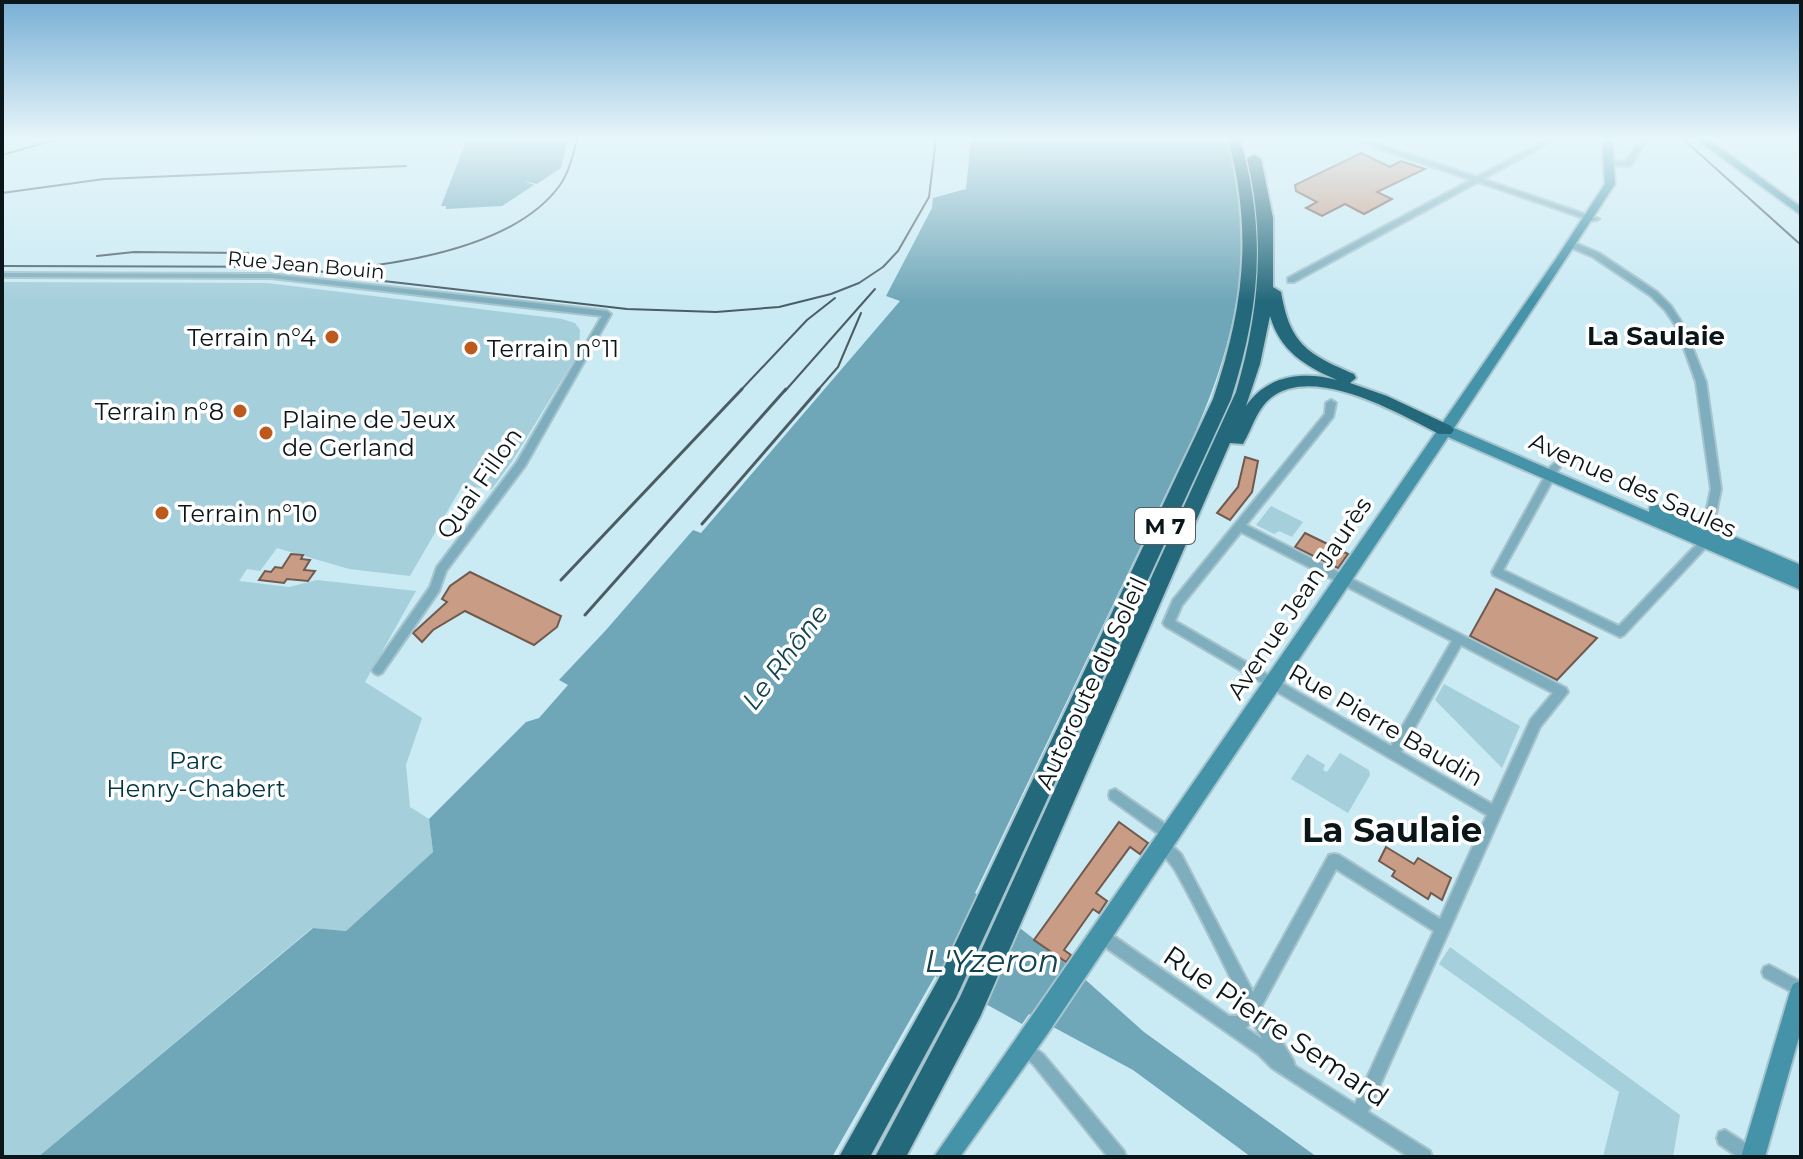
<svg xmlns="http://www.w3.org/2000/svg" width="1803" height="1159" font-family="Montserrat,sans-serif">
<rect width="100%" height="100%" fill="#caeaf4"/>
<g fill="#a6cfdc">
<polygon points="2,282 267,283 562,319 575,323 580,330 579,352 511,463 492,489 462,486 410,576 349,569 277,548 260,571 247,569 239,581 289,587 317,580 416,591 365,682 422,718 406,765 410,807 429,819 433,852 346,931 312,928 38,1157 2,1157"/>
<polygon points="1271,506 1303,522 1292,537 1279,531 1274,534 1256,525"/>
<polygon points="1444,684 1520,726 1502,768 1435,700"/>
<polygon points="1340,753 1369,770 1370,775 1348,813 1291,779 1307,754 1325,765 1323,770 1327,772"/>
<polygon points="1450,947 1680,1115 1673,1157 1603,1157 1619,1092 1439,964"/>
</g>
<g fill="#70a7b8">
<polygon points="467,139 568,139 561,168 537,184 524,181 534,185 502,206 446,209 446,206 441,206"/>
<path d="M 971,139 L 1226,139 C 1259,240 1236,341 1194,435 L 975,893 L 1079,974 L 1144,1032 L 1317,1157 L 1251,1157 L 1133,1070 L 1029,1014 L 1022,1024 L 935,976 L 832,1157 L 38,1157 L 313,928 L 346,931 L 433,852 L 429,819 L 526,722 L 539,718 L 568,685 L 559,680 L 606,630 L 693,530 L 701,533 L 900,301 L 886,296 L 932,208 L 933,198 L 966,189 Z"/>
</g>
<g fill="#c99c86" stroke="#71594d" stroke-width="2">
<polygon points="1361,153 1390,167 1401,161 1425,169 1377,192 1392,199 1364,214 1345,204 1322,216 1306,208 1317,202 1296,191 1295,185"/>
<polygon points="1245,457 1258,461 1252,492 1230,520 1217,513 1238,487"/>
<polygon points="1305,533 1348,554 1338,568 1295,547"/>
<polygon points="291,554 303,555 301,559 310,560 304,570 315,571 308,581 287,579 284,583 259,580 265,571 271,572 275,567 282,568"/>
<polygon points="470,572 561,616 557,627 534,645 465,611 433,630 422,642 413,633 447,602 442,599 450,586"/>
<polygon points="1496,589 1531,606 1597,638 1557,680 1470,636"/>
<polygon points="1119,822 1148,843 1140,854 1130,847 1096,893 1107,901 1099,913 1093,909 1064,950 1071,955 1066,962 1034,940"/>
<polygon points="1386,847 1414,864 1418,858 1451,878 1442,900 1431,893 1428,899 1392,876 1395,871 1379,861"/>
</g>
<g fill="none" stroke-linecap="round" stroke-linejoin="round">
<defs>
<g id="street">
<polygon points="1352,139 1362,139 1477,177 1548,139 1556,139 1483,179 1599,219 1592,221 1478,182 1294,282 1288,282 1288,278 1471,180"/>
<polygon points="1641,139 1648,139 1630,166 1610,165 1605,158 1609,156 1615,161 1625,162"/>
<polygon points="1567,242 1573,242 1599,253 1657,292 1671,306 1684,326 1706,382 1721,489 1710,543 1624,635 1620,637 1493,575 1492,572 1550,467 1555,463 1560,467 1503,570 1619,626 1700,541 1711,489 1696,382 1676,326 1665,310 1651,296 1593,257 1567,246"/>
<polygon points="2,273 271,274 607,311 611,314 525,466 446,571 439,591 382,673 378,675 374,673 372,670 374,667 430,587 437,567 517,462 602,316 271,278 2,277"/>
<path d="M 1331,400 L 1336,403 L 1333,417 L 1246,525 L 1566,688 L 1568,692 L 1540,727 L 1368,1112 L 1430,1151 L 1432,1157 L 1409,1157 L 1272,1068 L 1258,1054 L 1095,940 L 1093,935 L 1095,930 L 1100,928 L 1105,930 L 1229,1016 L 1237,1016 L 1245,1007 C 1222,961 1200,914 1175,870 C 1169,860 1160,854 1155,845 L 1157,841 L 1162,839 L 1167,841 L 1181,854 L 1253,992 L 1329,855 L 1334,854 L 1339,855 L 1440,919 L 1487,815 L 1165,626 L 1163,623 L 1173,600 L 1325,414 L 1326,403 ZM 1241,532 L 1452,641 L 1391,746 L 1175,621 L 1182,605 ZM 1461,645 L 1553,693 L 1531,719 L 1492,804 L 1401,752 ZM 1336,869 L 1434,931 L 1355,1104 L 1295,1066 L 1293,1060 L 1261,1007 ZM 1252,1021 L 1262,1039 L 1246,1028 Z"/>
<polygon points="1115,789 1174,830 1176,834 1174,838 1169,840 1164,838 1110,799 1109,795 1110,791"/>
<polygon points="1769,965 1801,982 1801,997 1764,977 1762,972 1764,967"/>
<polygon points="1024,1040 1043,1054 1124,1151 1126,1157 1108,1157 1033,1064 1019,1053 1016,1048 1019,1043"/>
<polygon points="1725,1130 1758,1151 1760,1157 1738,1157 1719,1144 1717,1138 1719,1132"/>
</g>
<g id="secondary">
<polygon points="1602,139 1612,139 1615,184 1454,428 1649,512 1650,505 1660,505 1801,565 1801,590 1448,437 1046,1036 960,1157 934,1157 1556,259 1605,184"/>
<polygon points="1696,139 1708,139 1801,207 1801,215"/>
<polygon points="1801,981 1801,1030 1765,1157 1741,1157 1790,992 1793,984"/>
</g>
<g id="highway">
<path d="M 1228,139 L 1240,139 C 1267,232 1260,308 1231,399 L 956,998 L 870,1157 L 839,1157 L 938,980 L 1213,399 C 1244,308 1253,232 1228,139 Z"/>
<path d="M 1254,155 L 1261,159 L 1273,218 L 1273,287 L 1281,292 C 1290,344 1307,354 1354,374 L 1356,378 L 1350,383 L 1387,396 L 1451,426 L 1454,430 L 1451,434 L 1439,434 C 1398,413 1315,365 1272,397 C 1257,408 1252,429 1243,444 L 1230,443 L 980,1017 L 906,1157 L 875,1157 L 960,997 L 1236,392 C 1259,314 1266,239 1247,159 ZM 1270,316 C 1280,351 1305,366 1337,380 C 1303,371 1267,375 1246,406 L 1260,364 Z"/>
</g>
</defs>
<use href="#street" stroke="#a7c4cd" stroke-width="4"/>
<use href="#secondary" stroke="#a7c4cd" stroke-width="4"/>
<use href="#highway" stroke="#a7c4cd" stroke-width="4"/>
<use href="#street" fill="#7eaebd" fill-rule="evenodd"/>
<use href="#secondary" fill="#4593a9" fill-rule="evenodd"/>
<use href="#highway" fill="#24697b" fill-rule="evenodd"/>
<g stroke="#4b5d63" stroke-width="2">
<polyline points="1683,139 1801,245"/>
<polyline points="2,155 58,139"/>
<polyline points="2,193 104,179 406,166"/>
<polyline points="97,256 134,252 248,253"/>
<polyline points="2,266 294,267 366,279 627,309 716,312 779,307 831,294 859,283 883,267 898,251 929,197 936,139"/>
<path d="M 345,269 C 412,262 518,244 560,185 C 569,172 573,155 577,139"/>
<polyline points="740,391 807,320 835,298"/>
<polyline points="785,391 875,289"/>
<polyline points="817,391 838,367 861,313"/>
</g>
<g stroke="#4b5d63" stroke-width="3">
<polyline points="702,524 819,389"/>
<polyline points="561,580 742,389"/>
<polyline points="585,615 786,389"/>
</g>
</g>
<linearGradient id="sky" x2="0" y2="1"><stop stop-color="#78afd5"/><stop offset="0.46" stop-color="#e7f6fa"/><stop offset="1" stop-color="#e7f6fa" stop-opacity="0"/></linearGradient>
<rect width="1803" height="301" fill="url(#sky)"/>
<g fill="#bc5a1e" stroke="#fff" stroke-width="3">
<circle cx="332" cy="337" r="8"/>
<circle cx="471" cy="348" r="8"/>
<circle cx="240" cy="411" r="8"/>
<circle cx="266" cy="433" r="8"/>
<circle cx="162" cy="513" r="8"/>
</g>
<g text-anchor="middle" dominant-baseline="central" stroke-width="7" stroke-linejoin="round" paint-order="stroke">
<g font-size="20" fill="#0a161a" stroke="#fff">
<text transform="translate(306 265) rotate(5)">Rue Jean Bouin</text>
</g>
<rect fill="#fff" stroke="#545c5f" stroke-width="2" x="1135" y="508" width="60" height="36" rx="6"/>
<g font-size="22" font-weight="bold" fill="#0a161a">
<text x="1165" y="526">M 7</text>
</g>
<g font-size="24" fill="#0a161a" stroke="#fff" text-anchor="start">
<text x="316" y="337" text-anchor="end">Terrain n°4</text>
<text x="487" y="348">Terrain n°11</text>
<text x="224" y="411" text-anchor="end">Terrain n°8</text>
<text x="282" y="419">Plaine de Jeux<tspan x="282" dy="28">de Gerland</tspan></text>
<text x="178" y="513">Terrain n°10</text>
</g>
<g font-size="24" fill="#0a161a" stroke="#fff">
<text transform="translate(479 483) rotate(-55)">Quai Fillon</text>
<text transform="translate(1633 485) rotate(24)">Avenue des Saules</text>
<text transform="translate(1299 598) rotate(-56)">Avenue Jean Jaurès</text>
<text transform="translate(1091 683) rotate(-65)">Autoroute du Soleil</text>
<text transform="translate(1386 725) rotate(30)">Rue Pierre Baudin</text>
</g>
<g font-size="24" fill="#003642" stroke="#fff">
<text x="196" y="760">Parc<tspan x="196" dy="28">Henry-Chabert</tspan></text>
</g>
<g font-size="26" font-weight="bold" fill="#0a161a" stroke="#fff">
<text x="1656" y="336">La Saulaie</text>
</g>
<g font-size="26" font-style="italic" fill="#124350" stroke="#fff">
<text transform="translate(785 657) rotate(-53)">Le Rhône</text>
</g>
<g font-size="28" fill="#0a161a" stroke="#fff">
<text transform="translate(1276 1026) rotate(34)">Rue Pierre Semard</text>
</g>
<g font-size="32" font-style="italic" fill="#124350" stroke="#fff">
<text x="992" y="960">L'Yzeron</text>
</g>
<g font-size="34" font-weight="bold" fill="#0a161a" stroke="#fff">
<text x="1392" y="830">La Saulaie</text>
</g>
</g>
<rect width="1803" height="1159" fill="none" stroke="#0a161a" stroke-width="8"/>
</svg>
